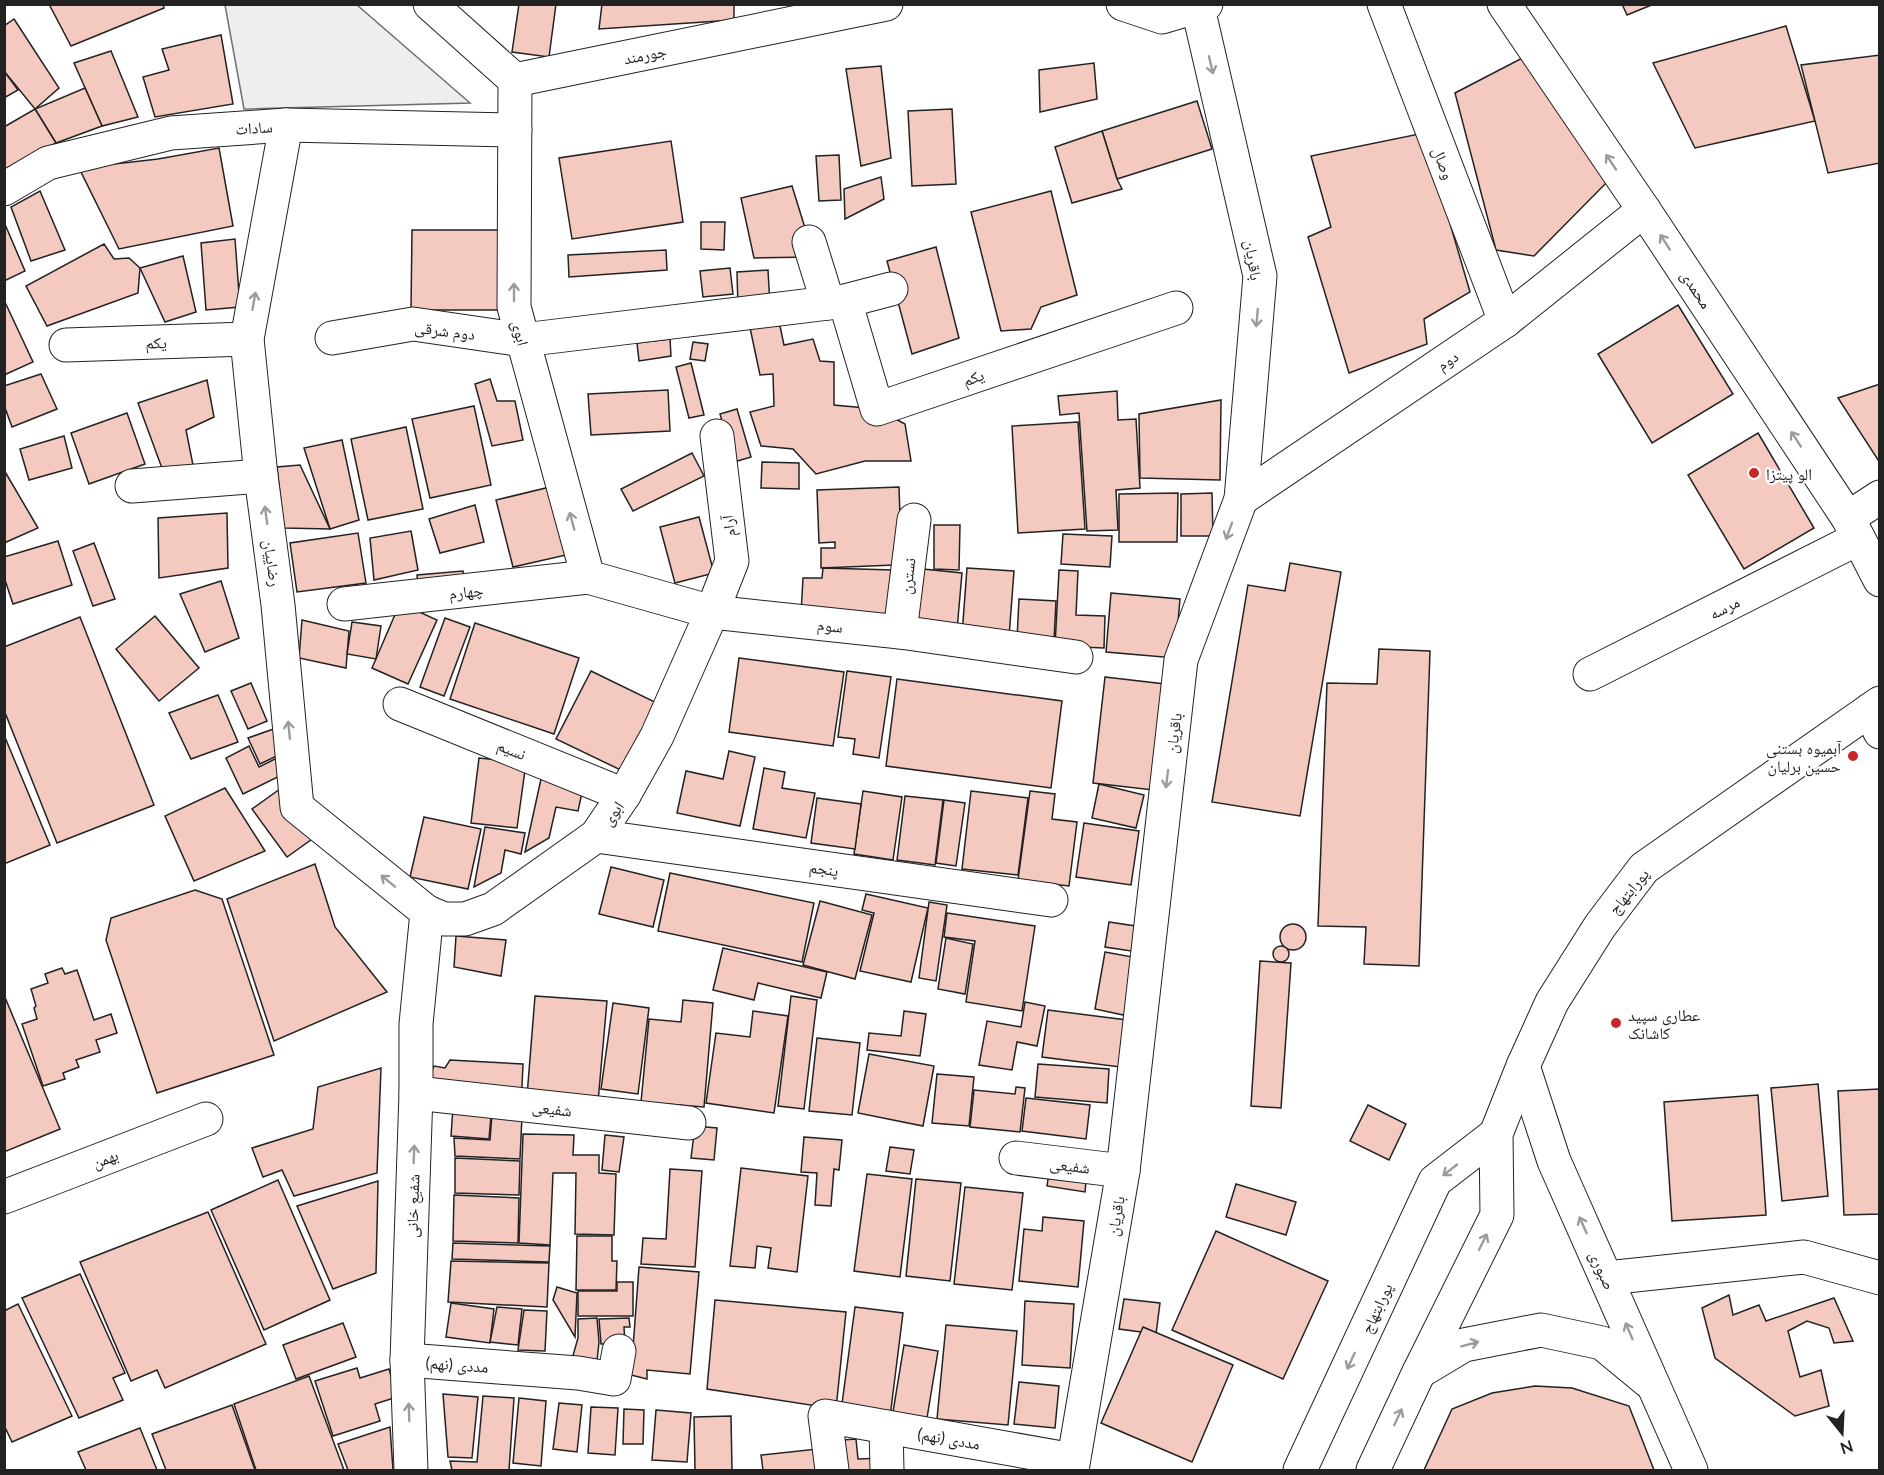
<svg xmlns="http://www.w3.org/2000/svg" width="1884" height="1475" font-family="Lato,'Noto Naskh Arabic',sans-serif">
<rect width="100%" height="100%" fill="#fff"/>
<polygon fill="#eee" stroke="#6f6f6f" stroke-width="1.5" points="225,5 357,5 470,103 244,109"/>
<g fill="#f3c9c0" stroke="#222" stroke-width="1.5">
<polygon points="49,4 163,4 164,8 71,46"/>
<polygon points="519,4 556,4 549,57 512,52"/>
<polygon points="602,4 734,4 734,20 599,29"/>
<polygon points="1622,4 1654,4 1627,15"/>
<polygon points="14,19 59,88 35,109 4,71 4,26"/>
<polygon points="1786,26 1815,121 1695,148 1653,63"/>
<polygon points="221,35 233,104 155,117 143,77 169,70 162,49"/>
<polygon points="111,51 138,117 102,126 74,63"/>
<polygon points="1530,54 1612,177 1534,256 1496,250 1455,93"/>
<polygon points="1880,55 1880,163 1828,173 1801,65"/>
<polygon points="1094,63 1097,99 1040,112 1039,70"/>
<polygon points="881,66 891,158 861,166 846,69"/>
<polygon points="4,71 18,90 4,98"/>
<polygon points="85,88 102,126 56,143 35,109"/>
<polygon points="1197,101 1212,149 1117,179 1102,131"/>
<polygon points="35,109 56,143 4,172 4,127"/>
<polygon points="952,109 956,184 912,186 908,111"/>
<polygon points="1102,131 1117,179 1122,189 1072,203 1055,147"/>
<polygon points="1419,134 1447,213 1470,292 1424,319 1427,344 1349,373 1308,237 1331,227 1311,156"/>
<polygon points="671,141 683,222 572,239 559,158"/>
<polygon points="219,148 233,226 119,249 79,168 158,159"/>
<polygon points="839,155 841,200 819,201 816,156"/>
<polygon points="881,177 884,199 845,219 844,189"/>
<polygon points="792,186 814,257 754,258 741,198"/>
<polygon points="40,191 65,250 31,261 11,207"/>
<polygon points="1051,191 1077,295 1041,307 1031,329 1001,331 971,212"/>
<polygon points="4,222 25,271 4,281"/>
<polygon points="701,222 725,222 724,250 701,249"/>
<polygon points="412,230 502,230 501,310 411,310"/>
<polygon points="235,239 240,307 206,310 201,243"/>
<polygon points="104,244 114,259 129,258 140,268 138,293 47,326 26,286"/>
<polygon points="936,247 959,338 912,354 887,261"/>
<polygon points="666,250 667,270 569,277 568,255"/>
<polygon points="183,256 196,312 165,322 140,268"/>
<polygon points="730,268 733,294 703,297 700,271"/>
<polygon points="768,270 770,306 738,308 737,272"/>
<polygon points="4,300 33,362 4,375"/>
<polygon points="1678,305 1733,394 1652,443 1598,354"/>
<polygon points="749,323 780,326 784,345 813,339 820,361 834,362 834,405 877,409 905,424 911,461 865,461 816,474 793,449 761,446 750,412 774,406 773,374 760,375"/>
<polygon points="670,339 671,356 639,361 637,343"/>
<polygon points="693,342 708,344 705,361 690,359"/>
<polygon points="691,363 704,415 689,418 676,367"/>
<polygon points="41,374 57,409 12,427 4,405 4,386"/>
<polygon points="490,379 497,401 515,401 523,440 492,446 475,384"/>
<polygon points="207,380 214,417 186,430 193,465 163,471 138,403"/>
<polygon points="1880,384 1880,463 1838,398"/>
<polygon points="668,390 670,431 591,435 588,394"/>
<polygon points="1117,391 1118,420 1136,419 1140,488 1116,490 1118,530 1087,531 1079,413 1060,415 1058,396"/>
<polygon points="1221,400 1220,480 1140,478 1139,414"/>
<polygon points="474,406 491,485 430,498 412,419"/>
<polygon points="737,409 751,457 734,462 720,414"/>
<polygon points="127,413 145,464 89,484 71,433"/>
<polygon points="1078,422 1085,529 1018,533 1012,426"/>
<polygon points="406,427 423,509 368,520 351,439"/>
<polygon points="1758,433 1814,528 1744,569 1688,475"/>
<polygon points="64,436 72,468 29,480 20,449"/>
<polygon points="342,440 359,520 330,529 304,448"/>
<polygon points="692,453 704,476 633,511 621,489"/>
<polygon points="762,462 799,463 799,489 761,488"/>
<polygon points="300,465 330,529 284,528 277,467"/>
<polygon points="4,470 38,528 4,543"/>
<polygon points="550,487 566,555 513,567 496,500"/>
<polygon points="899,487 901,546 895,565 821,568 821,548 835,548 835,542 819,543 817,490"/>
<polygon points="1178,493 1177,542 1119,542 1119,494"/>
<polygon points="1212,493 1213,536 1181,536 1181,494"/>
<polygon points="475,505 484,542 440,553 429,519"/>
<polygon points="227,513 228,568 159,578 158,518"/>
<polygon points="699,517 714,573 675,583 660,527"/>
<polygon points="934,525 960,525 959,570 934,569"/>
<polygon points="411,531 418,570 374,580 370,538"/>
<polygon points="358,533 366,583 297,592 290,543"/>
<polygon points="1063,534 1112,536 1110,567 1061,564"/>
<polygon points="58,541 72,585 13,604 4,577 4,557"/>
<polygon points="94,543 115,599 93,606 73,551"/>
<polygon points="1290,563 1341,572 1300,816 1212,802 1248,585 1285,591"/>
<polygon points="823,568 893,570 891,627 801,614 803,578 822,578"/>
<polygon points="913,568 962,573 957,630 909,626"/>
<polygon points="967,568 1014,571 1009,637 962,635"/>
<polygon points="1059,570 1078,571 1076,615 1105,616 1104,648 1055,646"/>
<polygon points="463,571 465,591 419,596 417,575"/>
<polygon points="221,581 239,638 205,652 180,594"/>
<polygon points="1111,593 1180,599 1175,658 1106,652"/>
<polygon points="1019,599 1056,601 1054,641 1017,639"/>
<polygon points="400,603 437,620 408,684 372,668"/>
<polygon points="155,616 199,668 159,701 116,649"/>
<polygon points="80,617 154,805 57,843 4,710 4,647"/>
<polygon points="445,618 470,627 444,696 420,687"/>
<polygon points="302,620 349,631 346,668 299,658"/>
<polygon points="352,622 381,626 376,659 347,654"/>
<polygon points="475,623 579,658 554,734 450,699"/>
<polygon points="1379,649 1430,651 1419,966 1364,964 1366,927 1318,926 1327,683 1377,684"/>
<polygon points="739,658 844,672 833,746 729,732"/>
<polygon points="591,671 661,705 627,773 556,739"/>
<polygon points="847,671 891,677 879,758 853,754 855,739 838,737"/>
<polygon points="1105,677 1165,684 1153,790 1093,783"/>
<polygon points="897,679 1062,701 1051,788 886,766"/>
<polygon points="251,683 267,721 248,729 231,691"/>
<polygon points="218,695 238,742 191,759 169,713"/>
<polygon points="279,727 287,751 260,764 248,738"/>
<polygon points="4,735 50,845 4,864"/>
<polygon points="249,746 259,767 283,755 290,771 243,794 226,758"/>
<polygon points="729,751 755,757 740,826 677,813 686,771 723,779"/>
<polygon points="479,758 526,763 517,828 471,823"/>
<polygon points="764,768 785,772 782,788 815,793 806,838 753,829"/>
<polygon points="541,779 583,788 578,811 556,807 549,838 525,852"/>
<polygon points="291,781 326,829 287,857 252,809"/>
<polygon points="1099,784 1144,795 1136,828 1092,818"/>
<polygon points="225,788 265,851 194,881 165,816"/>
<polygon points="863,791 902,797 893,860 854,854"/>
<polygon points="971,791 1028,798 1018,875 962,869"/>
<polygon points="1030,791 1055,794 1052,819 1077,822 1069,886 1018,880"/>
<polygon points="905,796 943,800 935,865 897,860"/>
<polygon points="817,798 861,804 855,849 811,843"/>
<polygon points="944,800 965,803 956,866 936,863"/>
<polygon points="424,817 481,829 468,889 410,877"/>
<polygon points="1084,823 1139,831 1131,885 1076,877"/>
<polygon points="485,827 525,833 521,854 505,850 501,873 474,887"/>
<polygon points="315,864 335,927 387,992 274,1041 227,899"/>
<polygon points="611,867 664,880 653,927 599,914"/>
<polygon points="670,873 814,903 802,962 658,931"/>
<polygon points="195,890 222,899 274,1055 157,1093 106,940 111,918"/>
<polygon points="866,894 928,908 911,982 860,971 874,913 862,910"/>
<polygon points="820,901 872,915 855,979 803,965"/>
<polygon points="929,902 947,905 936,981 919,978"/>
<polygon points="947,913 1035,926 1022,1011 966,1002 975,941 944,937"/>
<polygon points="1109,922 1142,927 1138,952 1105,947"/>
<circle cx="1293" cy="937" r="13"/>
<polygon points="456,936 506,940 501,976 454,967"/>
<polygon points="946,938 973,944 965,994 938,989"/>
<circle cx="1281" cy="954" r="8"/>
<polygon points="723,948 827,972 821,998 758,983 754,1000 713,990"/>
<polygon points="1105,952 1138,958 1128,1016 1095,1009"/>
<polygon points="1260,961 1291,963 1281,1108 1251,1106"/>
<polygon points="62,968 65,974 77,970 94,1020 111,1014 117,1033 96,1040 100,1052 76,1060 79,1067 63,1073 65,1079 43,1086 22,1024 37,1019 34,1008 36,1006 31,989 48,983 45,974"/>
<polygon points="4,995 60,1129 4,1152"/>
<polygon points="535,996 607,1001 598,1102 527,1096"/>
<polygon points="791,996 817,1000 804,1109 778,1106"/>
<polygon points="683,1000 713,1003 704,1107 641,1102 649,1019 681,1022"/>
<polygon points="1025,1002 1045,1006 1037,1046 1017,1042 1012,1070 979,1065 987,1021 1021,1027"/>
<polygon points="613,1003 649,1008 638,1094 601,1089"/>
<polygon points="1048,1010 1127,1020 1120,1067 1042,1057"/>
<polygon points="753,1011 788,1016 774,1113 706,1103 716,1033 750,1037"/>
<polygon points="904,1011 926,1014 920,1056 867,1050 869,1033 901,1036"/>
<polygon points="817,1038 860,1043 852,1115 809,1111"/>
<polygon points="869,1054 934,1066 923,1126 858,1113"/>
<polygon points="450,1060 523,1064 521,1108 492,1105 489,1139 451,1136 453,1107 433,1089 431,1073 434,1066 445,1068"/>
<polygon points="1038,1064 1109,1069 1107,1103 1035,1097"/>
<polygon points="381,1068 377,1173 294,1196 282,1170 263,1177 252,1148 313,1129 318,1087"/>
<polygon points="937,1074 974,1077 969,1126 932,1123"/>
<polygon points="1818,1084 1828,1196 1782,1201 1771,1088"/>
<polygon points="1016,1087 1025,1088 1020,1132 970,1127 974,1090 1015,1094"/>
<polygon points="1880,1089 1880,1214 1844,1215 1838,1091"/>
<polygon points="1758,1095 1766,1215 1672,1221 1664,1102"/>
<polygon points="1026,1098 1090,1105 1086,1139 1022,1131"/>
<polygon points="1368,1105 1406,1124 1389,1160 1350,1141"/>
<polygon points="492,1114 522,1116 520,1159 455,1156 454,1138 490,1140"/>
<polygon points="695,1126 717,1128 714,1160 691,1158"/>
<polygon points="523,1134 574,1135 573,1155 599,1155 599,1173 616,1174 614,1235 575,1234 576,1173 553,1173 550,1245 519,1243"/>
<polygon points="605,1135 624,1137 619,1172 602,1170"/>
<polygon points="804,1137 842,1140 839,1170 834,1169 831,1206 815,1205 817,1173 801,1172"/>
<polygon points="890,1147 914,1150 910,1174 886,1171"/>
<polygon points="455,1158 520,1161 519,1195 455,1193"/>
<polygon points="1050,1166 1087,1170 1085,1192 1047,1186"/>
<polygon points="741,1168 808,1176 797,1272 768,1268 771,1248 757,1246 755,1268 730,1266"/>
<polygon points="670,1169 702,1171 695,1267 641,1264 643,1238 666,1239"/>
<polygon points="867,1174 912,1179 900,1277 854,1271"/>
<polygon points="916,1179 961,1183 950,1281 906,1276"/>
<polygon points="278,1180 330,1300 264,1330 211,1210"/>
<polygon points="378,1181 376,1273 333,1289 297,1206"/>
<polygon points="1236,1184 1296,1202 1286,1235 1226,1217"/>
<polygon points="965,1187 1023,1193 1012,1290 954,1284"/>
<polygon points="454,1195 519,1198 518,1243 453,1241"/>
<polygon points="208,1212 266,1344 165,1388 157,1370 131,1381 80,1262"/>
<polygon points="1043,1217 1084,1221 1078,1287 1019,1281 1024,1229 1042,1231"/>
<polygon points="1216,1231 1328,1281 1283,1379 1172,1330"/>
<polygon points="577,1236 612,1236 612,1261 617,1261 616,1290 576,1290"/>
<polygon points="453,1243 550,1246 549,1262 452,1259"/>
<polygon points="451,1261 549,1263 547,1307 448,1302"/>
<polygon points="639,1267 699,1272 690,1374 647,1370 647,1379 631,1375"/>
<polygon points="80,1274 125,1373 113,1378 123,1400 79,1418 22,1298"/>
<polygon points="617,1282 633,1282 633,1316 578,1316 578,1291 617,1291"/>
<polygon points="557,1287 577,1293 575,1337 553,1300"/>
<polygon points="1729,1295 1733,1315 1759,1305 1766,1321 1834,1298 1853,1341 1834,1343 1829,1328 1807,1321 1788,1331 1800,1377 1821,1370 1829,1406 1795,1416 1715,1358 1702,1308"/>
<polygon points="1124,1299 1160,1303 1156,1334 1119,1329"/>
<polygon points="715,1300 846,1312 836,1409 707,1389"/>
<polygon points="1025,1301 1074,1304 1070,1368 1022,1365"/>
<polygon points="451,1303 494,1309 490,1343 446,1337"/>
<polygon points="18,1304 72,1416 12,1442 4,1425 4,1311"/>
<polygon points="497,1307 522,1309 518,1345 490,1342"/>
<polygon points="855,1307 903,1313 890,1417 841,1411"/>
<polygon points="524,1310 547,1311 545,1351 518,1350"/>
<polygon points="597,1318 599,1342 597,1361 572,1359 578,1338 578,1319"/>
<polygon points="629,1318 630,1327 624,1327 625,1343 601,1344 599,1319"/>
<polygon points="343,1323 356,1357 296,1379 283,1345"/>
<polygon points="946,1325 1017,1331 1008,1425 937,1419"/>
<polygon points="1143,1327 1233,1365 1192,1462 1101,1423"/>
<polygon points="904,1345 938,1351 926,1424 892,1418"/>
<polygon points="357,1368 360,1378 389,1369 397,1397 375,1404 380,1421 333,1436 315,1381"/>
<polygon points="309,1376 344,1470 256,1470 234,1404"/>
<polygon points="1019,1382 1059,1386 1055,1428 1014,1424"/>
<polygon points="1535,1386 1572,1388 1629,1406 1654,1470 1424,1470 1452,1409 1492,1393"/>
<polygon points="443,1394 478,1397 472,1458 448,1457"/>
<polygon points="483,1396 514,1398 509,1470 452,1470 450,1461 477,1462"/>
<polygon points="519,1398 546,1401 541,1466 513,1463"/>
<polygon points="559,1403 582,1405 577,1452 553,1449"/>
<polygon points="232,1405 255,1470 166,1470 152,1434"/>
<polygon points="591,1407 618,1408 615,1455 588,1453"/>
<polygon points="624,1409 644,1410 643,1444 623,1444"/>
<polygon points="656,1410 691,1413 687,1462 652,1460"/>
<polygon points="731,1416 732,1470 695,1470 694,1417"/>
<polygon points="390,1427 393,1470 348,1470 338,1444"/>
<polygon points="140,1428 157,1470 86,1470 78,1452"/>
<polygon points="856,1439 858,1459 882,1458 883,1470 833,1470 830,1441"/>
<polygon points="817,1449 819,1470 763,1470 761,1455"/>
</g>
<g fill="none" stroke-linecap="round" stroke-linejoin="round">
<defs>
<g id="street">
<polyline points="430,4 515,80 886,4"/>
<polyline points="1123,4 1162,17 1206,4"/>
<polyline points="1384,4 1505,321"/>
<polyline points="1504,4 1644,210 1848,518 1880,580"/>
<polyline points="515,80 514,307 588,577"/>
<polyline points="286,125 247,339 261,476 278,605 297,807 427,912 416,1024 416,1093 407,1360 411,1470"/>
<polyline points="4,189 48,163 171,133 286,125 515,130"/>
<polyline points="809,242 828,303"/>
<polyline points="845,301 877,409 1176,308"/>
<polyline points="332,338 413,324 523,340 845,301 891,289"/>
<polyline points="66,345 247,339"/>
<polyline points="132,486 261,476"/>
<polyline points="1241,499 1505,321 1644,210"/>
<polyline points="1848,518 1880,497"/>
<polyline points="344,604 588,577 712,612 900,632 1076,657"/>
<polyline points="900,632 914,520"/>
<polyline points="1590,674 1857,539"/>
<polyline points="400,704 624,795"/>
<polyline points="1870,710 1880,732"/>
<polyline points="596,836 1051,900"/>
<polyline points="427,912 444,919 465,919 493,909 596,836 624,795 657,736 712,612 732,561 717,436"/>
<polyline points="1523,1066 1554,1161 1691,1470"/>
<polyline points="416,1093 689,1123"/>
<polyline points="1016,1158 1123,1171"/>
<polyline points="4,1197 206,1119"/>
<polyline points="1607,1278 1804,1257 1880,1278"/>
<polyline points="407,1360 578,1373 614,1379 619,1351"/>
<polyline points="1419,1372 1464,1345 1541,1330 1602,1343 1648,1381"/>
<polyline points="886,1427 887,1470"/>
<polyline points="832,1470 825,1416 1073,1460"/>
<polyline points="1072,1470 1123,1171 1181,660 1241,499 1260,276 1198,8"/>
</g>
<g id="primary">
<polyline points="1300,1470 1435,1181 1496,1134"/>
<polyline points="1373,1470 1419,1372 1497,1215 1496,1134 1523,1066 1552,1002 1600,926 1644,868 1880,703"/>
</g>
</defs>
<use href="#street" stroke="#222" stroke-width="35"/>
<use href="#primary" stroke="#222" stroke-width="35"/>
<use href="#street" stroke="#fff" stroke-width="33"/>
<use href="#primary" stroke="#fff" stroke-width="33"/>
</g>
<defs><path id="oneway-shaft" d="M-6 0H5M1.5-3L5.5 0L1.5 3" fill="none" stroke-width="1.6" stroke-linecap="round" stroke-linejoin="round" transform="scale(1.5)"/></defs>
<g stroke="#9c9c9c">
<use href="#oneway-shaft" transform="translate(1211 65) rotate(77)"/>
<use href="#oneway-shaft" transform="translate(1611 162) rotate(-124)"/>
<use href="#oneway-shaft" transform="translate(1665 242) rotate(-123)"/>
<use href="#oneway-shaft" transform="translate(514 292) rotate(-90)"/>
<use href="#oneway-shaft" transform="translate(254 301) rotate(-80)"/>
<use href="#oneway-shaft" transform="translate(1257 318) rotate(95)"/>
<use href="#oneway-shaft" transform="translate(1796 439) rotate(-123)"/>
<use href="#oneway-shaft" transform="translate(266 515) rotate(-98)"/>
<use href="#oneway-shaft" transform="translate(572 521) rotate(-105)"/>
<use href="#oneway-shaft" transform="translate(1229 531) rotate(110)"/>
<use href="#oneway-shaft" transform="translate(289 730) rotate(-96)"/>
<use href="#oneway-shaft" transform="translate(1167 779) rotate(97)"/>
<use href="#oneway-shaft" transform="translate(388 881) rotate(-141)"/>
<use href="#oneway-shaft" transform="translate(414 1154) rotate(-88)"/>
<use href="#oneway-shaft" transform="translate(1450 1170) rotate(142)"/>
<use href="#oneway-shaft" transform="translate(1583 1225) rotate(-114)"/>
<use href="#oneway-shaft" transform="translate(1483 1242) rotate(-63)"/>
<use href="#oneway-shaft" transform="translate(1629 1331) rotate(-113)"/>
<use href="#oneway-shaft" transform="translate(1470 1344) rotate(-15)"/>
<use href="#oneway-shaft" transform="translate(1351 1361) rotate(115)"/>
<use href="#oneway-shaft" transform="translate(409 1412) rotate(-92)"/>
<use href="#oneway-shaft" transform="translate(1398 1417) rotate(-65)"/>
</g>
<g fill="#c62828" stroke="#fff" stroke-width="2">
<circle cx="1754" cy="473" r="6"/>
<circle cx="1853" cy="756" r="6"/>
<circle cx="1616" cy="1023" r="6"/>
</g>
<g text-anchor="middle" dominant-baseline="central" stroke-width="4.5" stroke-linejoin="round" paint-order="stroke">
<g font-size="16" fill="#222" stroke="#fff">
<text transform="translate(645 54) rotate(-11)">جورمند</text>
<text transform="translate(254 127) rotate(-4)">سادات</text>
<text transform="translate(1444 163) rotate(69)">وصال</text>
<text transform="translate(1254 260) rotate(81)">باقریان</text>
<text transform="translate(1697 289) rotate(57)">محمدی</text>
<text transform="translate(445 330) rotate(7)">دوم شرقی</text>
<text transform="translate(521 333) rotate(75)">ابوی</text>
<text transform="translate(156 342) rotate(-2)">یکم</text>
<text transform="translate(1447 360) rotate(-34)">دوم</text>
<text transform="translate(973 377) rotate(-20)">یکم</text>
<text transform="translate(728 526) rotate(-97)">آرام</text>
<text transform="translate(273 563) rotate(82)">رضاییان</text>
<text transform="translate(907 576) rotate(-83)">نسترن</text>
<text transform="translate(466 591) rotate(-6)">چهارم</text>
<text transform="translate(1724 607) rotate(-27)">مرسه</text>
<text transform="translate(830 625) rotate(6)">سوم</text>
<text transform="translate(1173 733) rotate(-83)">باقریان</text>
<text transform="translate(512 749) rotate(22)">نسیم</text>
<text transform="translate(612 813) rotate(-56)">ابوی</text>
<text transform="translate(824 868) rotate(8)">پنجم</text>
<text transform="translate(1628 891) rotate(-51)">پورابتهاج</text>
<text transform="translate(552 1108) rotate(6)">شفیعی</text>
<text transform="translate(105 1158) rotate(-21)">بهمن</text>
<text transform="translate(1070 1165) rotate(7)">شفیعی</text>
<text transform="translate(412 1206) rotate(-88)">شفیع خانی</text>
<text transform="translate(1115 1216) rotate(-80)">باقریان</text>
<text transform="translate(1603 1270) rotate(66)">صبوری</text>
<text transform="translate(1376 1308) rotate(-65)">پورابتهاج</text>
<text transform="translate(457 1364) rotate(4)">مددی (نهم)</text>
<text transform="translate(949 1438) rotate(10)">مددی (نهم)</text>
</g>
<g font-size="16" fill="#222" stroke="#fff" text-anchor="start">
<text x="1766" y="473">الو پیتزا</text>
<text x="1841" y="747" text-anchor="end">آبمیوه بستنی<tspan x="1841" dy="18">حسین برلیان</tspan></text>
<text x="1628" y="1014">عطاری سپید<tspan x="1628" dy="18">کاشانک</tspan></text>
</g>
</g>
<rect width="1884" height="1475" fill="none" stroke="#222222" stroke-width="12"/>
<g transform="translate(1842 1433) rotate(162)" stroke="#ffffff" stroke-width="4.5" paint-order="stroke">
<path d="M0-4.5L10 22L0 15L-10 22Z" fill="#222222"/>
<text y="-9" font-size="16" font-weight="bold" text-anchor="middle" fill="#222222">N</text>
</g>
</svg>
